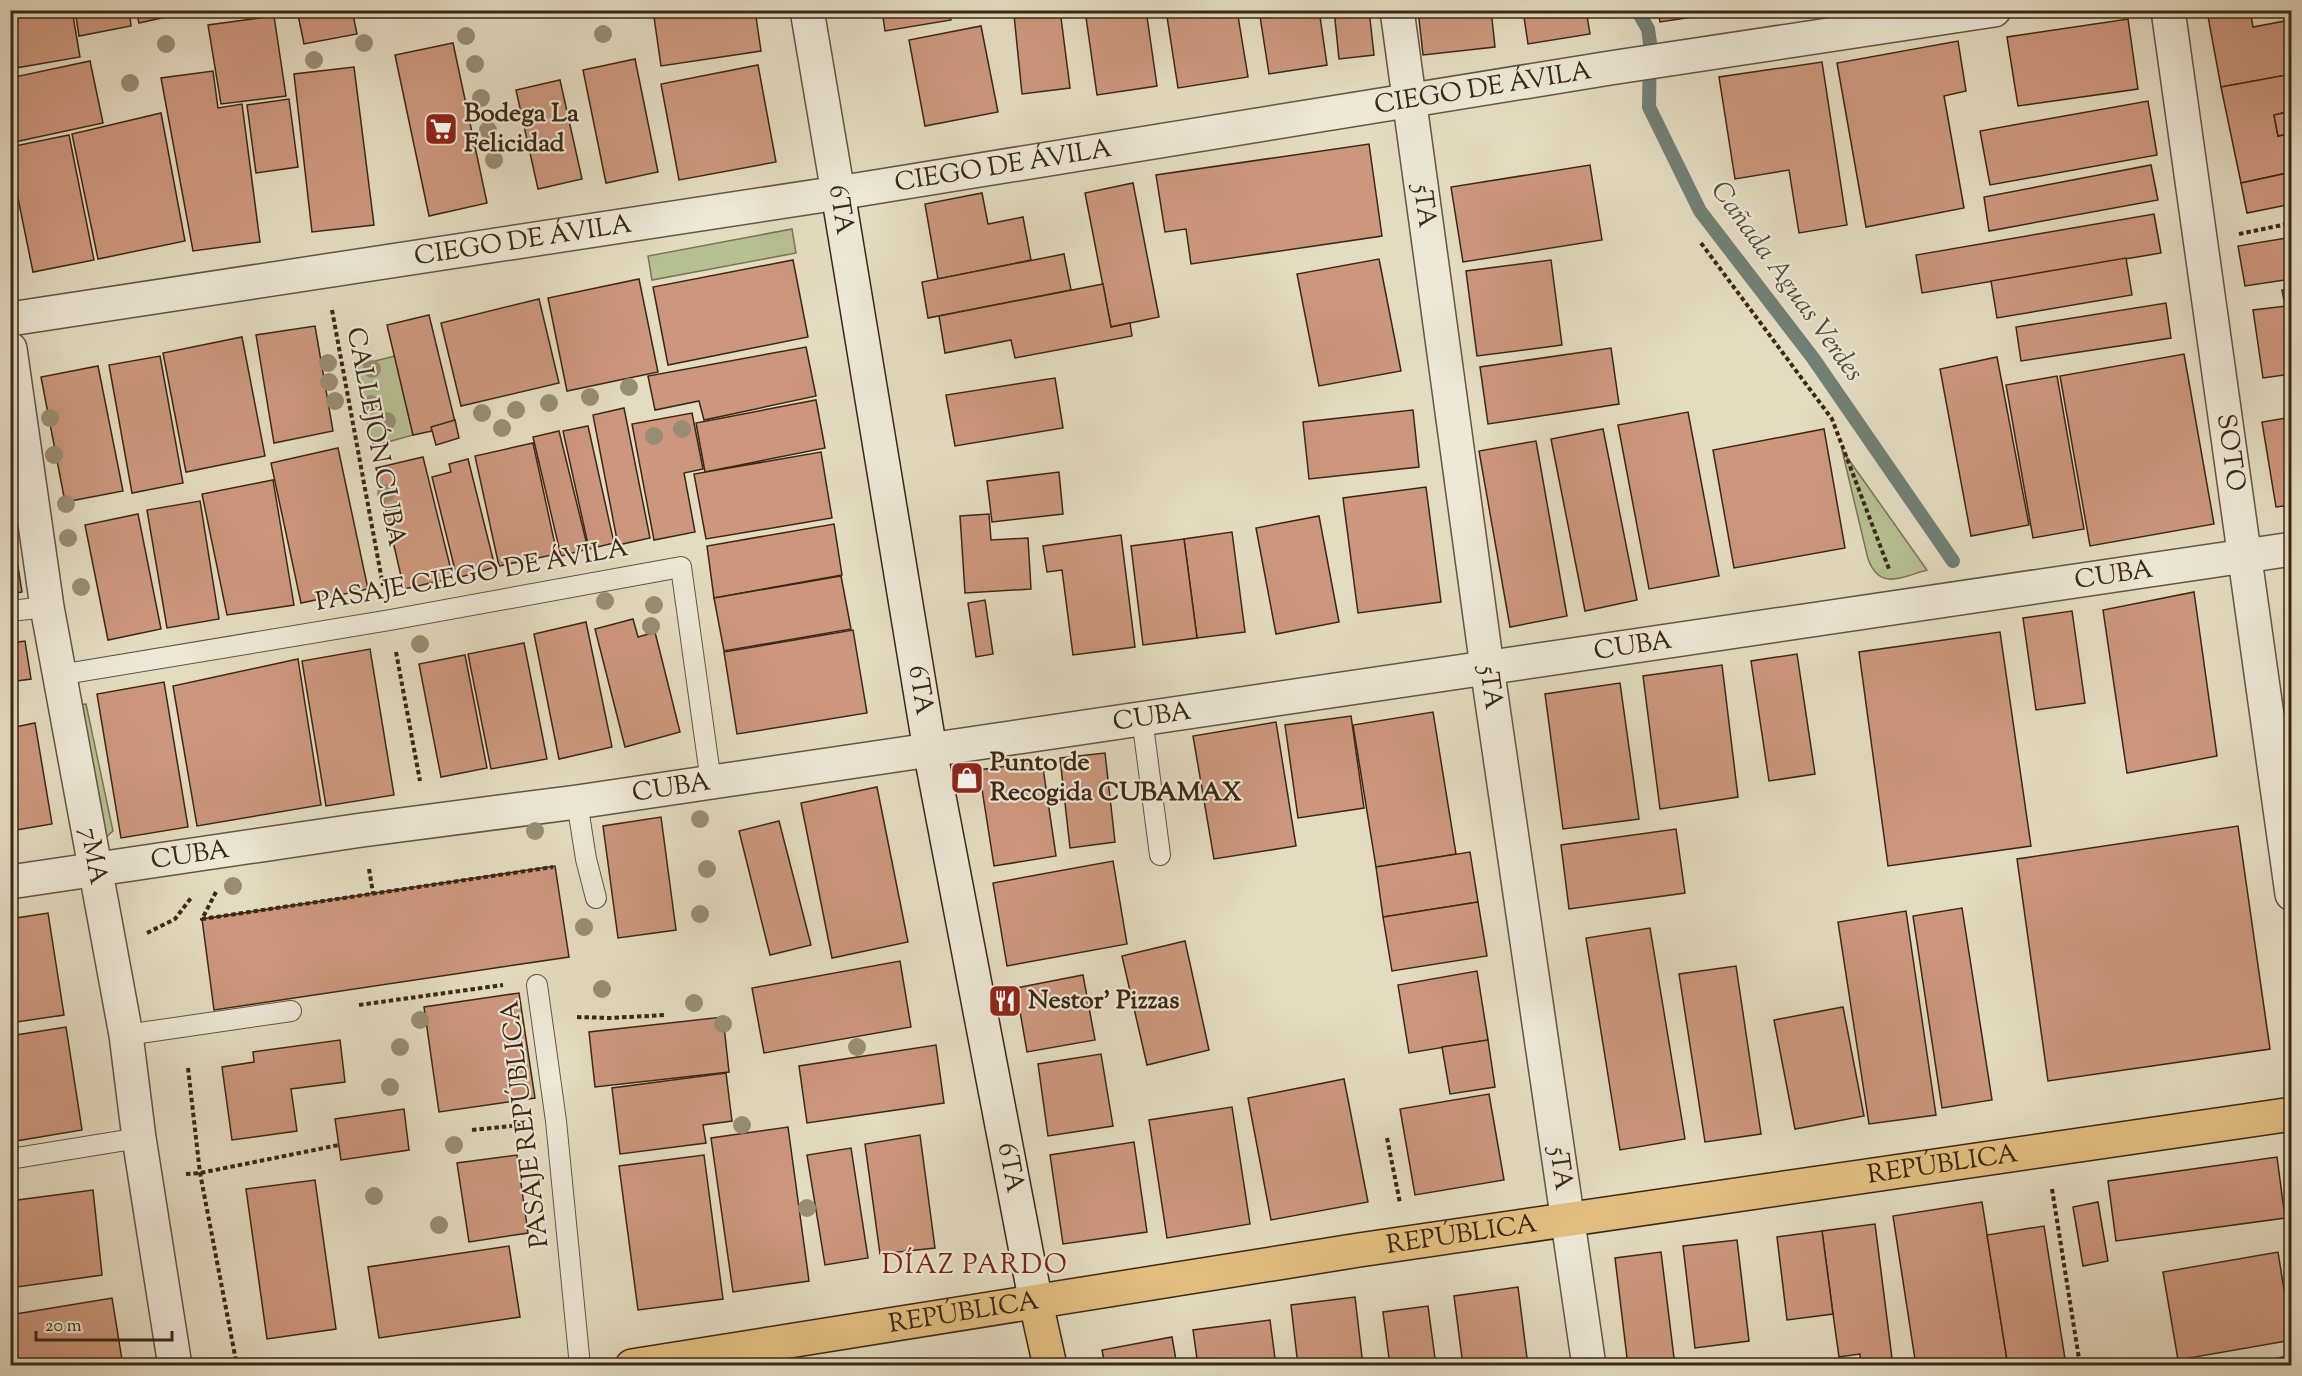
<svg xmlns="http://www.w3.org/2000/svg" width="2302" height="1376" font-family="'Sorts Mill Goudy',serif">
<rect width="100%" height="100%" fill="#e4dcc1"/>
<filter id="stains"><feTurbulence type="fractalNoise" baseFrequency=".00333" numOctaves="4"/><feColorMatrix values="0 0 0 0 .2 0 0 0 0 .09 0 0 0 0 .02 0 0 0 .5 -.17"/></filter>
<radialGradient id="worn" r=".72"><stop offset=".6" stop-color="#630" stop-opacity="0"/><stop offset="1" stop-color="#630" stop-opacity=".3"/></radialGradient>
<g fill="#b6c092" stroke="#787454" stroke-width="1.5">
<polygon points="792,229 796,253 652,280 648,256"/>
<polygon points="395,356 413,435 373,446 355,366"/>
<path d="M 1842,450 L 1927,570 C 1901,577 1880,591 1868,559 Z"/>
<polygon points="86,704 113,831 106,837 77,705"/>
</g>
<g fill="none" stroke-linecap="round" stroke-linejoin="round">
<polyline stroke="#718074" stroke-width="14" points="1637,10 1648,29 1650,43 1649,107 1700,211 1813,358 1953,561"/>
</g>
<g fill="#cd977d" stroke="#3b2716" stroke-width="1.5">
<polygon points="10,10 72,10 80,57 10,69"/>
<polygon points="75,10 129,10 131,26 79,36"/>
<polygon points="136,10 197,10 139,23"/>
<polygon points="297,10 352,10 357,34 304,44"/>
<polygon points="653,10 755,10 761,51 661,66"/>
<polygon points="882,10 949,10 951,20 885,31"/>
<polygon points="1060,10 1070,88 1022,94 1014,15"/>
<polygon points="1085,10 1146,10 1157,86 1097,95"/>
<polygon points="1166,10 1237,10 1248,77 1178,88"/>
<polygon points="1259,10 1319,10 1327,65 1269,74"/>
<polygon points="1334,10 1369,10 1374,55 1339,59"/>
<polygon points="1418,10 1491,10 1495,47 1423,55"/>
<polygon points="1523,10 1586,10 1590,34 1528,44"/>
<polygon points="1658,10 1732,10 1732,11 1660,22"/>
<polygon points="2250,10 2253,27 2290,20 2292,74 2221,87 2207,11"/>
<polygon points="274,16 286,96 221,104 208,25"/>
<polygon points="2128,19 2138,89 2018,106 2007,37"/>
<polygon points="981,26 998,112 925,126 909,40"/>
<polygon points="1958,41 1966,91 1944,96 1964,208 1866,227 1837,63"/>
<polygon points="453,43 487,203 429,216 395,55"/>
<polygon points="635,59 658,172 606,183 583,70"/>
<polygon points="90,61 103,123 10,143 10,78"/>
<polygon points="1822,62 1847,225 1799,233 1789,170 1735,179 1719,77"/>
<polygon points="758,65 776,162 679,180 661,84"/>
<polygon points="354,67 374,225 312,232 294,74"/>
<polygon points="213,71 218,108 242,104 260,242 193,251 161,78"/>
<polygon points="2292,74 2292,111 2274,115 2278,136 2292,133 2292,172 2241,183 2221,87"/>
<polygon points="560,80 582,179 538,189 516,90"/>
<polygon points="289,99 298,167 256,173 247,105"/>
<polygon points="2148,101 2157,155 1990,185 1980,131"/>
<polygon points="2292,111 2292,133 2278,136 2274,115"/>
<polygon points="161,113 185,241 98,259 72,134"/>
<polygon points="69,135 94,260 33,272 10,159 10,147"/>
<polygon points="1369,144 1382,236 1191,264 1186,229 1165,232 1156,175"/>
<polygon points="1590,165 1602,240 1463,262 1451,187"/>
<polygon points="2151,165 2158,200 1989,231 1984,197"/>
<polygon points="2292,172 2292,204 2247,213 2241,183"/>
<polygon points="1133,183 1159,317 1111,327 1085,193"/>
<polygon points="982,193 988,224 1023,217 1031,260 938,279 925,204"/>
<polygon points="2154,214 2161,253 1922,293 1916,255"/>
<polygon points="2292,237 2292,279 2245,286 2238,246"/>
<polygon points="1064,254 1071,290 928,318 922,282"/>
<polygon points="2126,258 2132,295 1997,318 1991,281"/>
<polygon points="1379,259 1401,371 1319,386 1297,274"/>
<polygon points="793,260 808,337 668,365 653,287"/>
<polygon points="1551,260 1562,345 1477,356 1466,271"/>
<polygon points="639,279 658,372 567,391 548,298"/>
<polygon points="1103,284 1111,327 1130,323 1132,336 1015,358 1011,340 945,353 939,316"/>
<polygon points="2292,288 2292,320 2288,321 2282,290"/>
<polygon points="539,299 559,383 461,406 441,323"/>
<polygon points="2166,303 2171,338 2021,361 2016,327"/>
<polygon points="2286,306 2292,347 2292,374 2263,378 2253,310"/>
<polygon points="429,315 456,426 413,435 387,325"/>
<polygon points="315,326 333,431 274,443 256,335"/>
<polygon points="242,337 265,456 186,472 163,353"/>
<polygon points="806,347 816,396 704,420 699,401 655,410 648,376"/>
<polygon points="1611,348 1619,404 1488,424 1480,367"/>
<polygon points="2184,354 2214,524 2090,546 2060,376"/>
<polygon points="160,356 183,483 132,493 109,365"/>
<polygon points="1997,357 2029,525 1971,536 1940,369"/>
<polygon points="98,366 123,491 65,502 41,377"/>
<polygon points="2057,376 2084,529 2033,538 2006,385"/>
<polygon points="1055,378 1063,428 955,446 946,395"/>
<polygon points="816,400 825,448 705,472 696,423"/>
<polygon points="624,408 650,538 618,545 593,415"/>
<polygon points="1413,410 1419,467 1309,479 1303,422"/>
<polygon points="1688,412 1719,576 1649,589 1618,425"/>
<polygon points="692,413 703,469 684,473 695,532 654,540 632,424"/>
<polygon points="2292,417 2292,505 2276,507 2262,422"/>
<polygon points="455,420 459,438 436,445 431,427"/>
<polygon points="588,426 614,543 589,549 563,431"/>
<polygon points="1603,429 1637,600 1585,611 1551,439"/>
<polygon points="1824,429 1845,548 1734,568 1713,450"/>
<polygon points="559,431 588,549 561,556 533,437"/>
<polygon points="1536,441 1567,616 1510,627 1479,451"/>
<polygon points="533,443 557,554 499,566 475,456"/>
<polygon points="338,448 368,589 301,603 271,463"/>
<polygon points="821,452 832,518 706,539 694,474"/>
<polygon points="423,457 453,578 404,589 376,468"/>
<polygon points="468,459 495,567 457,578 432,477 451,472 449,464"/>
<polygon points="1059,472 1063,514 992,522 987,481"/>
<polygon points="273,480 294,605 227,615 202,494"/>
<polygon points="1426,487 1441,602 1358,613 1343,498"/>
<polygon points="200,501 219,619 167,628 147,510"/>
<polygon points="138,514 161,629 108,640 85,525"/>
<polygon points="989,514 991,540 1028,538 1031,589 965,593 960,516"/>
<polygon points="1319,516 1339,622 1276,634 1256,528"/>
<polygon points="10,517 22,592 10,594"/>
<polygon points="834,524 842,575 714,598 707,546"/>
<polygon points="1232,532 1245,632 1197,638 1184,539"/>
<polygon points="1121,535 1135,647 1073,655 1062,570 1047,572 1043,546"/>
<polygon points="1184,539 1197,638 1143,645 1131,546"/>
<polygon points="841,576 851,629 724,651 714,598"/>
<polygon points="2194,592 2217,756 2127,773 2103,610"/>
<polygon points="985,600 993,654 976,657 968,603"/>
<polygon points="2072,611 2085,703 2036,710 2023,618"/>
<polygon points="633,619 638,637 655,632 680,732 625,747 595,629"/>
<polygon points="586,622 612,747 559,759 534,634"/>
<polygon points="853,630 867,713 737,734 724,652"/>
<polygon points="2000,632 2031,846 1888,866 1859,652"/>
<polygon points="25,641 31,679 10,682 10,643"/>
<polygon points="524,643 547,759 491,769 468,654"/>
<polygon points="370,649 394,795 326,806 302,661"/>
<polygon points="1797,654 1815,774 1769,781 1751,661"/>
<polygon points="465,655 487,768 441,777 419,664"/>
<polygon points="298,659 321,805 197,826 173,686"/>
<polygon points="1722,665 1738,797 1660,809 1643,676"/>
<polygon points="164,682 188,827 121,838 97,694"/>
<polygon points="1620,683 1639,819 1563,829 1545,694"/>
<polygon points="1433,712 1456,854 1376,867 1353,725"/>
<polygon points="1351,716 1364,808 1298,818 1285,725"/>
<polygon points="1276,722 1296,846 1214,859 1193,736"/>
<polygon points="35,723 52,824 10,831 10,728"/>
<polygon points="1105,753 1115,842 1070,848 1060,758"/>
<polygon points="1042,761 1056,856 994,866 979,770"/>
<polygon points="877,787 908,942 832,958 801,803"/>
<polygon points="661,817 676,930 618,938 603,826"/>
<polygon points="779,821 811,945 770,955 739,831"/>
<polygon points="2238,826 2270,1049 2048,1081 2017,859"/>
<polygon points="1676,829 1685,893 1569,909 1561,845"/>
<polygon points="1470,852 1478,902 1383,917 1376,867"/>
<polygon points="1113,861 1127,944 1007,966 993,883"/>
<polygon points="555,866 569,957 214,1010 202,919"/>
<polygon points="1478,902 1487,956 1392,971 1383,917"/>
<polygon points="1962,908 1992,1100 1942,1108 1913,916"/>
<polygon points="1906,911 1936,1115 1869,1124 1838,922"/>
<polygon points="48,913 64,1015 10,1023 10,919"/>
<polygon points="1650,928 1685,1139 1620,1150 1586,938"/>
<polygon points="1185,941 1209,1050 1147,1065 1122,956"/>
<polygon points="900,961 911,1027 764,1053 752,988"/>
<polygon points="1736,966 1761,1134 1705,1142 1679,974"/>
<polygon points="1477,971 1488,1040 1409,1053 1398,985"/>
<polygon points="1083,975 1095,1040 1027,1052 1016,988"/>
<polygon points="519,993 535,1098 439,1112 424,1007"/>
<polygon points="1843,1007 1864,1116 1795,1129 1774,1020"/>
<polygon points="723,1017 729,1072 595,1087 589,1032"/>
<polygon points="66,1027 82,1130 10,1142 10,1036"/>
<polygon points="340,1040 345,1082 291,1089 297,1131 232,1140 222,1067 254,1062 253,1052"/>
<polygon points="1488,1040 1495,1087 1450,1094 1442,1047"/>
<polygon points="936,1045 944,1103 807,1123 799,1066"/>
<polygon points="1101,1054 1113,1126 1048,1136 1038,1064"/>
<polygon points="726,1073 732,1121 703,1125 706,1143 620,1154 612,1088"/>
<polygon points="1344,1079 1368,1202 1271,1220 1248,1098"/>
<polygon points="1489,1094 1504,1180 1415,1195 1400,1109"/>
<polygon points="1232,1107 1250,1224 1167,1238 1149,1120"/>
<polygon points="404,1109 409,1150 341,1160 335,1119"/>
<polygon points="788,1127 809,1281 733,1292 711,1138"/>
<polygon points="920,1135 935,1248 880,1254 865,1144"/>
<polygon points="1134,1142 1147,1232 1063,1244 1050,1155"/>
<polygon points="851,1148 868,1258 825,1265 807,1155"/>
<polygon points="517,1155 528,1233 469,1242 457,1163"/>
<polygon points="704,1155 723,1299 638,1310 619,1166"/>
<polygon points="2277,1157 2285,1218 2116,1241 2108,1181"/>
<polygon points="315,1180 336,1329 267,1339 246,1189"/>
<polygon points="93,1190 102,1275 10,1288 10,1201"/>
<polygon points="1982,1202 2008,1366 1916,1366 1893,1216"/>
<polygon points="2098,1202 2108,1261 2083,1266 2073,1207"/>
<polygon points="1875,1224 1893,1366 1861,1366 1860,1354 1839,1357 1833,1314 1822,1231"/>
<polygon points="2044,1226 2065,1359 2023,1366 2008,1366 1987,1235"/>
<polygon points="1822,1231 1833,1314 1787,1320 1777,1237"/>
<polygon points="1737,1240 1749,1341 1695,1348 1683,1246"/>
<polygon points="509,1246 520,1317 379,1338 368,1267"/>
<polygon points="1661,1252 1675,1366 1628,1366 1615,1258"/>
<polygon points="2278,1252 2292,1340 2178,1360 2163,1272"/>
<polygon points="1518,1287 1528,1366 1463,1366 1454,1296"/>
<polygon points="1355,1297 1363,1366 1298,1366 1291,1305"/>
<polygon points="112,1298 123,1366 10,1366 10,1315"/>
<polygon points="1428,1306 1436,1366 1390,1366 1383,1312"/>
<polygon points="1270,1320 1276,1366 1198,1366 1193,1330"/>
<polygon points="1172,1337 1177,1366 1105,1366 1102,1350"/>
<polygon points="2283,1357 2285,1366 2241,1366"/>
</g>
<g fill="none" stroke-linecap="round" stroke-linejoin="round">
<defs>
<g id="lane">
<polyline points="10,611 47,607"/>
<polyline points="59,675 390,620 681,567 711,782"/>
<polyline points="1142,718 1160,855"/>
<polyline points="577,802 586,859 596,898"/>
<polyline points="537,985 556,1121 580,1366"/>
<polyline points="126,1035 291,1011"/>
<polyline points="10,1159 139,1138"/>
</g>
<g id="street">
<polyline points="807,10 838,193"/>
<path id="s1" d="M 1397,10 L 1487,667 L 1589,1366"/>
<path id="s2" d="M 2168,10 L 2292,894"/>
<path id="s3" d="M 10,319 L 838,193 L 1610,68 L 1994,10"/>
<path id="s4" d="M 10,349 L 47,607 L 126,1035 L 139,1138 L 175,1366"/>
<path id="s5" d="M 10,882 L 362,830 L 577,802 L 2292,549"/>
</g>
<g id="secondary">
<path id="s6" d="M 838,193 L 930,750 L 1036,1303"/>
</g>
<g id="primary">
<polyline points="1036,1303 1050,1366"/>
<path id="s7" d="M 632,1366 L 1359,1250 L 2292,1114"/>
</g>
</defs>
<use href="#lane" stroke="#655441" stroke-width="22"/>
<use href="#street" stroke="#655441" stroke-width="36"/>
<use href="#secondary" stroke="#3b2716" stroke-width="36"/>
<use href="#primary" stroke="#3b2716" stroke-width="36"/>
<g stroke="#3b2716" stroke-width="4" stroke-dasharray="4.5 3" stroke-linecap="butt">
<polyline points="2239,234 2292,223"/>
<polyline points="1701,243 1832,419 1889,569"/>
<polyline points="332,310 383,586"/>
<polyline points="396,652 420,781"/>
<polyline points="369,869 373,893"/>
<polyline points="216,892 202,919 553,867"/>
<polyline points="147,933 175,919 191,898"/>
<polyline points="359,1005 503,985"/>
<polyline points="577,1017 610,1018 666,1015"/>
<polyline points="188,1068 200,1173 237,1366"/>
<polyline points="472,1130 522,1125"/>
<polyline points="1387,1138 1400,1203"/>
<polyline points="186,1174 200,1173 339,1145"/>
<polyline points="2052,1189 2080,1365 2078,1366"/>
</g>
<use href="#lane" stroke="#ede8d7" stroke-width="20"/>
<use href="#street" stroke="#ede8d7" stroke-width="33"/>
<use href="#secondary" stroke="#ede8d7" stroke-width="33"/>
<use href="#primary" stroke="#e2be80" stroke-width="33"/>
</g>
<g fill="#988d74">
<circle cx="603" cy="34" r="9"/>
<circle cx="466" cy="36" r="9"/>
<circle cx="364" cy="43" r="9"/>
<circle cx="166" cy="44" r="9"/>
<circle cx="314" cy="60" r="9"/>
<circle cx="475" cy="64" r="9"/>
<circle cx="130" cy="83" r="9"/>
<circle cx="481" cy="98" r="9"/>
<circle cx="488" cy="130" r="9"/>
<circle cx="494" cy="160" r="9"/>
<circle cx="328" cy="363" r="9"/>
<circle cx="372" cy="369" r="9"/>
<circle cx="329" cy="382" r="9"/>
<circle cx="629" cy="387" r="9"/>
<circle cx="590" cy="397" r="9"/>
<circle cx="335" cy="401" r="9"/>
<circle cx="549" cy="403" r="9"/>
<circle cx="371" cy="404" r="9"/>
<circle cx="516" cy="410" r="9"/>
<circle cx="482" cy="413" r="9"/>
<circle cx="50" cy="418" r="9"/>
<circle cx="387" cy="421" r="9"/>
<circle cx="502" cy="428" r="9"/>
<circle cx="682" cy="429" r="9"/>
<circle cx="654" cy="436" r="9"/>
<circle cx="54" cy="455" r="9"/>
<circle cx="386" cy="493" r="9"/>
<circle cx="66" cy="504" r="9"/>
<circle cx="393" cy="517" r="9"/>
<circle cx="68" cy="538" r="9"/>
<circle cx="81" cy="587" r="9"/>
<circle cx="605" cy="601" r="9"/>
<circle cx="654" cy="605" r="9"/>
<circle cx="651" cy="626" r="9"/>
<circle cx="420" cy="644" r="9"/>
<circle cx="700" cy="819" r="9"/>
<circle cx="535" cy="831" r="9"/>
<circle cx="707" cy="869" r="9"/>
<circle cx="233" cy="886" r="9"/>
<circle cx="700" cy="914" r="9"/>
<circle cx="584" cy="927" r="9"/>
<circle cx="602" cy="989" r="9"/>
<circle cx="694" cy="1003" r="9"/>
<circle cx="420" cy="1020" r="9"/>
<circle cx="723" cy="1024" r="9"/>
<circle cx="400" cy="1047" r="9"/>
<circle cx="857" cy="1047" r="9"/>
<circle cx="390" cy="1087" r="9"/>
<circle cx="742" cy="1125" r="9"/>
<circle cx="454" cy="1145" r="9"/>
<circle cx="374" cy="1196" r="9"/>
<circle cx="807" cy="1208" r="9"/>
<circle cx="439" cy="1225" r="9"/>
</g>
<defs>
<symbol id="supermarket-square" viewBox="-11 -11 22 22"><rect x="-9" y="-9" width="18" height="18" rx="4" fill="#8f2418" stroke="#ede8d7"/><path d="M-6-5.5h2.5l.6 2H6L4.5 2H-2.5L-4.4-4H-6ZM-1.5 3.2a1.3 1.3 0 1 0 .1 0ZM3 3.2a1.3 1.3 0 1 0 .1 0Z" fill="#fff"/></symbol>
<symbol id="shop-square" viewBox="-11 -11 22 22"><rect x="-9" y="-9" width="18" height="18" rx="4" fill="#8f2418" stroke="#ede8d7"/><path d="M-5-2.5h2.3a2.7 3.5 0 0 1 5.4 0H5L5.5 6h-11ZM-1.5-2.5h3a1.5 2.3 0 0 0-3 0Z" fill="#fff"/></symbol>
<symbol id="restaurant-square" viewBox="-11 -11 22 22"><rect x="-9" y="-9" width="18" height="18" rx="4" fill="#8f2418" stroke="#ede8d7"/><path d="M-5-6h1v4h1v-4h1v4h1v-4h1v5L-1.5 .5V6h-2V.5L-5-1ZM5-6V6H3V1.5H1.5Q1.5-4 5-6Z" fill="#fff"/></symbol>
</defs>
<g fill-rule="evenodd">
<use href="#supermarket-square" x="422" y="110" width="38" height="38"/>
<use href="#shop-square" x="948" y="759" width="38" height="38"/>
<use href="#restaurant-square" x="986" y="982" width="38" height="38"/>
</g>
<g text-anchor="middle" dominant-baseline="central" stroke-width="4.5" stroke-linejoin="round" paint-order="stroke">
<g font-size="26" fill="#3b2716" stroke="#ede8d7">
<text stroke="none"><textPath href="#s3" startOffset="1491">CIEGO DE ÁVILA</textPath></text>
<text stroke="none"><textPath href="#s3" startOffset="1005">CIEGO DE ÁVILA</textPath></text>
<text stroke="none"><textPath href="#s1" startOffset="198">5TA</textPath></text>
<text transform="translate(840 210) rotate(81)">6TA</text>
<text stroke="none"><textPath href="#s3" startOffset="519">CIEGO DE ÁVILA</textPath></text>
<text transform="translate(375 437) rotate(79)">CALLEJÓN CUBA</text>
<text stroke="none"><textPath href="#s2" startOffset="447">SOTO</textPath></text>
<text stroke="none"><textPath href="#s5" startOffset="2126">CUBA</textPath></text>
<text transform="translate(472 576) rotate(-10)">PASAJE CIEGO DE ÁVILA</text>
<text stroke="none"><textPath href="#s5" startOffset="1640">CUBA</textPath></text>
<text stroke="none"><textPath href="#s1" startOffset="684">5TA</textPath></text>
<text stroke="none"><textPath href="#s6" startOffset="504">6TA</textPath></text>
<text stroke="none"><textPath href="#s5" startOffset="1154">CUBA</textPath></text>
<text stroke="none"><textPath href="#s5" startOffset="668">CUBA</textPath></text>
<text stroke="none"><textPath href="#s5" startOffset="182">CUBA</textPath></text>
<text stroke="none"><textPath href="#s4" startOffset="514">7MA</textPath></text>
<text transform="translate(526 1124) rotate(-97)">PASAJE REPÚBLICA</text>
<text stroke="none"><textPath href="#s7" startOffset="1326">REPÚBLICA</textPath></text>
<text stroke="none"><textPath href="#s6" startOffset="990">6TA</textPath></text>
<text stroke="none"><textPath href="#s1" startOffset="1170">5TA</textPath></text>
<text stroke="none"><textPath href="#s7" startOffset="840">REPÚBLICA</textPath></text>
<text stroke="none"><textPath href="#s7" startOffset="336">REPÚBLICA</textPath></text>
</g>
<g font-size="26" font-weight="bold" fill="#3b2716" stroke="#ede8d7" text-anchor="start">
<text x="464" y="114">Bodega La<tspan x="464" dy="30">Felicidad</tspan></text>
<text x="990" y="763">Punto de<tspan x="990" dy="30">Recogida CUBAMAX</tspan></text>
<text x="1028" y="1001">Nestor' Pizzas</text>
</g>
<g font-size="27" font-style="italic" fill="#524c3d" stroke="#ede8d7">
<text transform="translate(1786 282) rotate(54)">Cañada Aguas Verdes</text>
</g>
<g font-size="27" letter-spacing="1.5" fill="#7a1f14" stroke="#ede8d7">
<text x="975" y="1266">DÍAZ PARDO</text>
</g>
</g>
<rect width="2302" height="1376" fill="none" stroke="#e4dcc1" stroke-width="36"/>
<rect x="12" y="12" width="2278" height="1352" fill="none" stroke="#3b2716" stroke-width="3"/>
<rect x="18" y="18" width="2266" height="1340" fill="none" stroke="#3b2716" stroke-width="1.5"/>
<path d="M36 1331v9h136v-9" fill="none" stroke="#3b2716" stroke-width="3"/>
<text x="45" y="1331" font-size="18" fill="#3b2716" stroke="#ede8d7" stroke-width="4.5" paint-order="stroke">20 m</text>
<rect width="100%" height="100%" filter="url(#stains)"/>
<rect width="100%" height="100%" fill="url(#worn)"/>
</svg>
